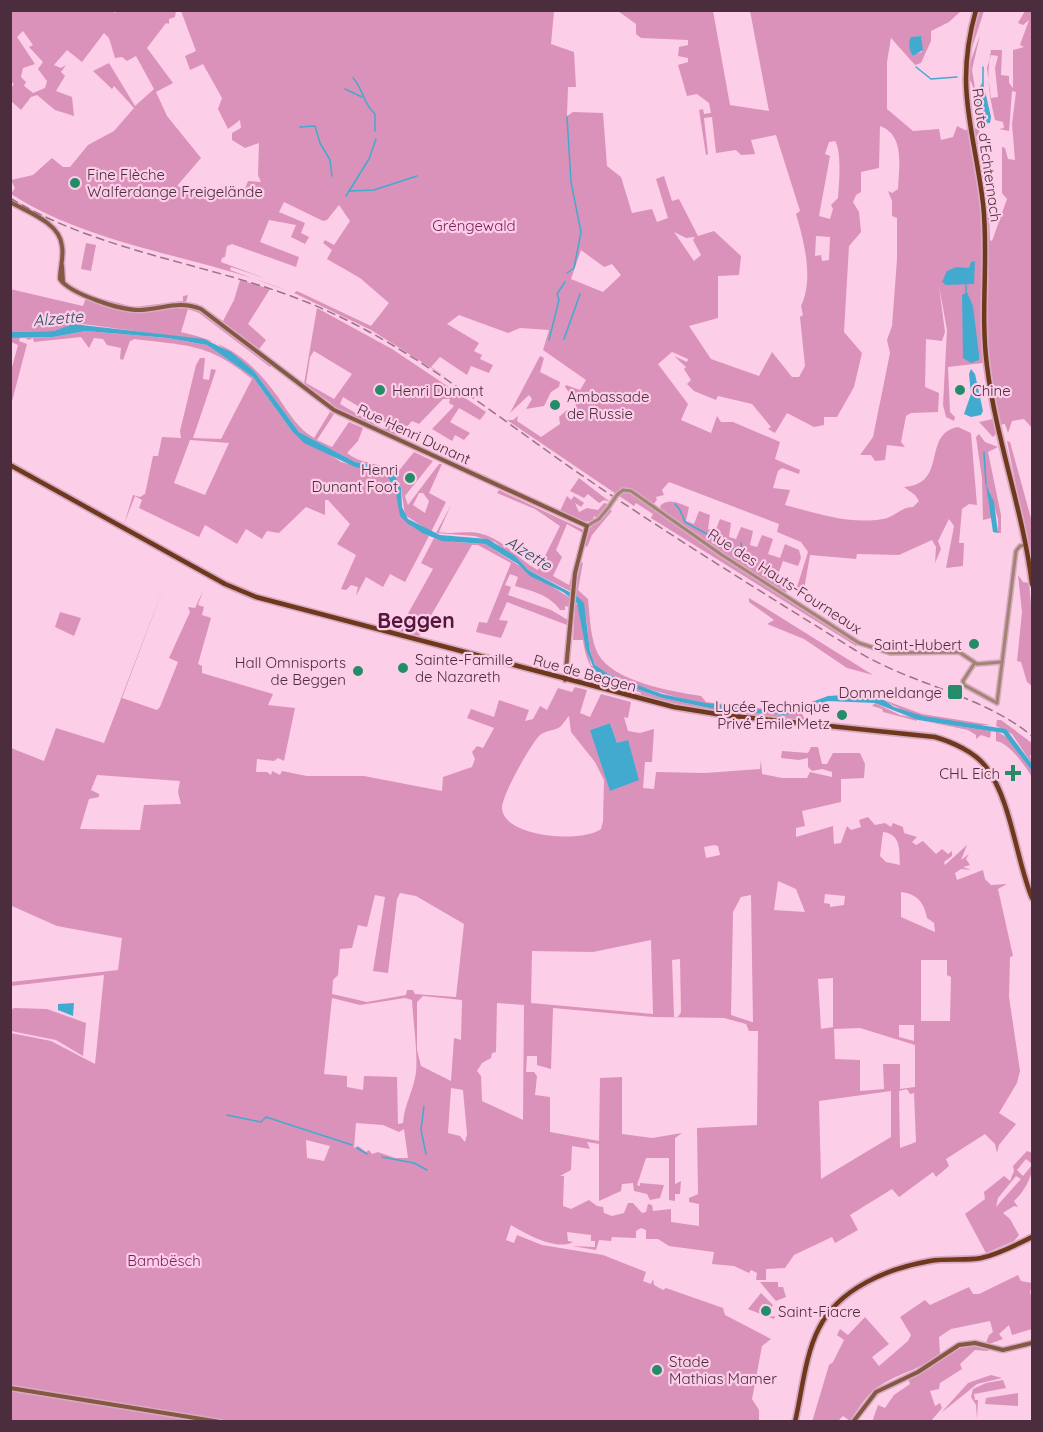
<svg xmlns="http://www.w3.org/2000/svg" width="1043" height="1432" font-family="Quicksand,sans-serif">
<rect width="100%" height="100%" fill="#fdcee7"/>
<g fill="#da92ba" fill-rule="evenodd">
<path d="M 113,10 L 114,13 L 120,10 L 176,11 L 175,17 L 169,19 L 169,24 L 166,23 L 147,48 L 173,83 L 156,92 L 167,116 L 201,158 L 177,186 L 190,191 L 241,199 L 248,181 L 261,182 L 258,175 L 259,143 L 245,148 L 232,140 L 232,133 L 241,128 L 240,120 L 228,129 L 218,109 L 222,98 L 203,64 L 190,70 L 185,56 L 196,51 L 181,11 L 554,11 L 551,44 L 574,52 L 576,87 L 568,87 L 567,116 L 573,112 L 603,113 L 607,166 L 621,177 L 632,213 L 652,209 L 657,222 L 668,218 L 656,179 L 664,176 L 672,201 L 679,199 L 698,236 L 714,231 L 741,256 L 739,275 L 718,276 L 718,318 L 689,326 L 711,359 L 759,376 L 772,352 L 792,377 L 799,377 L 805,366 L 800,317 L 803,315 L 801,306 C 814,279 804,241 796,214 L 800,211 L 776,135 L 751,140 L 755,154 L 741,155 L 736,150 L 716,153 L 712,117 L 704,118 L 708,154 L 706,155 L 699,110 L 703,109 L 704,114 L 711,113 L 709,103 L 697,94 L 687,96 L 678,65 L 688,62 L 688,58 L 678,56 L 679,47 L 688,45 L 688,40 L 641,38 L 636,34 L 636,24 L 618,11 L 713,11 L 730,105 L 769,111 L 750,11 L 961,11 L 949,22 L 931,31 L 931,41 L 921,63 L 915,65 L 891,38 L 887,62 L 887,109 L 913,131 L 939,129 L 941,140 L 953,137 L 957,126 L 965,130 L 979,128 L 980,143 L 977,144 L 989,208 L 990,240 L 992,241 L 1007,199 L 1002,193 L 1002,147 L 1005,148 L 1008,159 L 1015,160 L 1012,124 L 1016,92 L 1012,91 L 1009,131 L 999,129 L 1004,128 L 1003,122 L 995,120 C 989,93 986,78 991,50 L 1002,50 L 1001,75 L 1009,76 L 1009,83 L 1013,88 L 1013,50 L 1024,47 L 1020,45 L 1029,20 L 1023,25 L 1018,23 L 1025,11 L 1032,11 L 1032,428 L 1024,419 L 1012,421 L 1008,433 L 1005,424 L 998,425 L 992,396 L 988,397 L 983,363 L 948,367 L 950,412 L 955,417 L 954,421 L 946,417 L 943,405 L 947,330 L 939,286 L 945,332 L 942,341 L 926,339 L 925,387 L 939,393 L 938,412 L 911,413 L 906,416 L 901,442 L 905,447 L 887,445 L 885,460 L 875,461 L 871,455 L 860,455 L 873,437 L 890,353 L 887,340 L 892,326 L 897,259 L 897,218 L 892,216 L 892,201 L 888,191 L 892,193 L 898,189 C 899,166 905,135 880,126 L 879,168 L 861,172 L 861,192 L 856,195 L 853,202 L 859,212 L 861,232 L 849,246 L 844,332 L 862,353 L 854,387 L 837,417 L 824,417 L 824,425 L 814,427 L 787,413 L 775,433 L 768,429 L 771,427 L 752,404 L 718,396 L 716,400 L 694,391 L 687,384 L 691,380 L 684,369 L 686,367 L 674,356 L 687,362 L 688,359 L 672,352 L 658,364 L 688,404 L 681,420 L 711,433 L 717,416 L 721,422 L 733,422 L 780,442 L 775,459 L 800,470 L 799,474 L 782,468 L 778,471 L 773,488 L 790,490 L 785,505 C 816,513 850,525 883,519 C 895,517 901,507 913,507 L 919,501 L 915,495 L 904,487 C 949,484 921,434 958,427 L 971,433 L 977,505 L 969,504 L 962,509 L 959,543 L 964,543 L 963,566 L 946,568 L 954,526 L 949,519 L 938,541 L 941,549 L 935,563 L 936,547 L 932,540 L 899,555 L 857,554 L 856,559 L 810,555 L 804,590 L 797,587 L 808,552 L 801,542 L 777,532 L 779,524 L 669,482 L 662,490 L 664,495 L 656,497 L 657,500 L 652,506 L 663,513 L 660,506 C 669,497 679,504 689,507 L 686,521 L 694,524 L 699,511 L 710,515 L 708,529 L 715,532 L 720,519 L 731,523 L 729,537 L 736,539 L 741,527 L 753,531 L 750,545 L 757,547 L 762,535 L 773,539 L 768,554 L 780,558 L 785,544 L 799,550 L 801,558 L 798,566 L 783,561 L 775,583 L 789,588 L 784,595 L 859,643 L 856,646 L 651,518 L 653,514 L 636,503 L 634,506 L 507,420 L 513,420 L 518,416 L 517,421 L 541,437 L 560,424 L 559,417 L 567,410 L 577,412 L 575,400 L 565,387 L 566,385 L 580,390 L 586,380 L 543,350 L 549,330 L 520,328 L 508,333 L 459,315 L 447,324 L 479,343 L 474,351 L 482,355 L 480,359 L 493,365 L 489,373 L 471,366 L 467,375 L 440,357 L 431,367 L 447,378 L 371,330 L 294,293 L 297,291 L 371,326 L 389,303 L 360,278 L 327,259 L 332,250 L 323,243 L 325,240 L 334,245 L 350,221 L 339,205 L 327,220 L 323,221 L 284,202 L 279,212 L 305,223 L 301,233 L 309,237 L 305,244 L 291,237 L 296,225 L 269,220 L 260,242 L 299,257 L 296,267 L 232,244 L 227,246 L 225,257 L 222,258 L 221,262 L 267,279 L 231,267 L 230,270 L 291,292 C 199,255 96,248 11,194 L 15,188 L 11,180 L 33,175 L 52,158 L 63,167 L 70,167 L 88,145 L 114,131 L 134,108 L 114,86 L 112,89 L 93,71 L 109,63 L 135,106 L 154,89 L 136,56 L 127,61 L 122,57 L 115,58 L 109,38 L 104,33 L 82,62 L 67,50 L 54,65 L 61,68 L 66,65 L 61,72 L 65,76 L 56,91 L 72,97 L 74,116 L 55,110 L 37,95 L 31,97 L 21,110 L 11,101 L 11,88 L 14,84 L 10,81 L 11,11 ZM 23,31 L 33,45 L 29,47 L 43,62 L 38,69 L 47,81 L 45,88 L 33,93 L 24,86 L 26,82 L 21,77 L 23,68 L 35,64 L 17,37 ZM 920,36 L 922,52 L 912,55 L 910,40 ZM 991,55 L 998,56 L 995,68 L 998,97 L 991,98 L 987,68 ZM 835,141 C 842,152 839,184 838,198 L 831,205 L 833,209 L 830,219 L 819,216 L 830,156 L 825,154 L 829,142 ZM 674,232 L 686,238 L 695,237 L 693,240 L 701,255 L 694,261 ZM 816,236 L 830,237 L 829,260 L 822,261 L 821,255 L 815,256 ZM 581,250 L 604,267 L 612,264 L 621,275 L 603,292 L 571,279 Z"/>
<polygon points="976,11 984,11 970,54"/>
<path d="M 980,35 L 972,70 L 981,124 C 974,111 978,91 969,79 L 968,122 L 968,68 Z"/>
<polygon points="86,243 96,245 91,271 81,269"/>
<path d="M 240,280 L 270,289 L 248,324 L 266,340 L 256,353 L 271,365 L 270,367 L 199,313 L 188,309 L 181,332 C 226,342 251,359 278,397 C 289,413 297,428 314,438 L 330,412 L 334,414 L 317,440 L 332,447 L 349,422 L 363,428 L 358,441 L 347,453 C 361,465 382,462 397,473 L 414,452 L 433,461 L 405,496 L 408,505 L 439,464 L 442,464 L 429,493 L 446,502 L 431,532 L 405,515 L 401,488 L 395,475 L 385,467 L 355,462 L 299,432 L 254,371 L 215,342 L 83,324 L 54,331 L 11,332 L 10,289 L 83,306 L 87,295 L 134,307 L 183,301 L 183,296 L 188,295 L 186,302 L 202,306 L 223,321 L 234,300 ZM 419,493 L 423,493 L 429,501 L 425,513 L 413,505 Z"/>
<path d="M 317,308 L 392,349 L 486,412 L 480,420 L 459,408 L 450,422 L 470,433 L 464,440 L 455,435 L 452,441 L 432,429 L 454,406 L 449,403 L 450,399 L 443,399 L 419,424 L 412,421 L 398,437 L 329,406 L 331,403 L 311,389 L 308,392 L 301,383 L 304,384 ZM 314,351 L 352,374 L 334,399 L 306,383 L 310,357 ZM 343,397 L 386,423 L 383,429 L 340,404 Z"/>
<path d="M 86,331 L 168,338 L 207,345 L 253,377 L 291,430 L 341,462 L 385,473 C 408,498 385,515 429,536 L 405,582 L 390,574 L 383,587 L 366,577 L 356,596 L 358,587 L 351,585 L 346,590 L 341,589 L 356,555 L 337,544 L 350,524 L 328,500 L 325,500 L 325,515 L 306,507 L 279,533 L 267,531 L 262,539 L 246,529 L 237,544 L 205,525 L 199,537 L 139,508 L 142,500 L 135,496 L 124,524 L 133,495 L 140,497 L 145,494 L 153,456 L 158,456 L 162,437 L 181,438 L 180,431 L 196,365 L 200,358 L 205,358 L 203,379 L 209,380 L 211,369 L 216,370 L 193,438 L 221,439 L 252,379 C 208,343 189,346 135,339 L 130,341 L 123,360 L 120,359 L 121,348 L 107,345 L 103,339 L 94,338 L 89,348 L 81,337 L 34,342 L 33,338 L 29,340 L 25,338 L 53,337 ZM 190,440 L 229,443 L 205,495 L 174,483 Z"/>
<polygon points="11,338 20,338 19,341 27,344 11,405 11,371 18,345 11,342"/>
<polygon points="540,356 544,358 540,372 560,382 559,387 551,392 544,406 526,409 532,399 529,395 510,413"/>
<polygon points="993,419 997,433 993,437 979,422"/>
<polygon points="979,434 985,442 998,447 988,452 1001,515 1001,533 998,533 998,519 989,489 993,524 991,518 983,520 982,478 976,437"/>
<polygon points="1007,441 1010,442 1032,522 1032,564"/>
<polygon points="579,478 610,502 604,500 599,503 588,494 584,498 570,491"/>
<path d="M 499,490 L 584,530 L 578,552 L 583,533 L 567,524 L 556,550 L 562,557 L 553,576 L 569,585 L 576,557 L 570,591 L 528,570 L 495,542 L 474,536 L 436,533 L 451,505 L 439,532 C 454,535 467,530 482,534 C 505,540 518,560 538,570 L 560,526 L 535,509 L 497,493 Z"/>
<polygon points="567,496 571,500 574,496 584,503 581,507 575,503 579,512 587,508 598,510 604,503 608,504 597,518 594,516 593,521 583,522 560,511"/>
<polygon points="609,509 612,511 592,535 587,547 584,545 590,528"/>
<path d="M 434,538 L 454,542 L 485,544 L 570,598 L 569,607 L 565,606 L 565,610 L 560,610 C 550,595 532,591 515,586 L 518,577 L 510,574 L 505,585 L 511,587 L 508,595 L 551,610 L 568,620 L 567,625 L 507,602 L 499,620 L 508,621 L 501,638 L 476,632 L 479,622 L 487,623 L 511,563 L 478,545 L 472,545 L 419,636 L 401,631 L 401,626 L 433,569 L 421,563 Z"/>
<path d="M 583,562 L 578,590 L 588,599 C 590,616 590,638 598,654 C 614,682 671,691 701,696 L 706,702 L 784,711 L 797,707 C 756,723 637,690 598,669 C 582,646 594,614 575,594 L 579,564 Z"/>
<polygon points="1018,575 1023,582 1029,583 1032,616 1032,686 1027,682 1021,662 1017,661 1022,612"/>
<path d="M 166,581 L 122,698 L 157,710 L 160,707 L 178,662 L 169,658 L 190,612 L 188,607 L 195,608 L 203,591 L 198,605 L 204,607 L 202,615 L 211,618 L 198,664 L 202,666 L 202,673 L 273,694 L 268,705 L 295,708 L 284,761 L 278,758 L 274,761 L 257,759 L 256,772 L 267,772 L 271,775 L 272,771 L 280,775 L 282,771 L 307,776 L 364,776 L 442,791 L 443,777 L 472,767 L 475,759 L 472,752 L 477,746 L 483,748 L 494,728 L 467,718 L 471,709 L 494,717 L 499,700 L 529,710 L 525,721 L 533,719 L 540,706 L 547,710 L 558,688 L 572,692 L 575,687 L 587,690 L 580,713 L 590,717 L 601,694 L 631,702 L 628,718 L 624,717 L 628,731 L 640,733 L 654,729 L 652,762 L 645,762 L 643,788 L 654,789 L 656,772 L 705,773 L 760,769 L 761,760 L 762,774 L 782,778 L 807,778 L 810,772 L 832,777 L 832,772 L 822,769 L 812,771 L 808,767 L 808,758 L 799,760 L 781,758 L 782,751 L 808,753 L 811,747 L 818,747 L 822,764 L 827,764 L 833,753 L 860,753 L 865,764 L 864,778 L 841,779 L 841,802 L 802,811 L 805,826 L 796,828 L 796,837 L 833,826 L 834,844 L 841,843 L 847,826 L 851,830 L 861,827 L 859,820 L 868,817 L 875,825 L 885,823 L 891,827 L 893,823 L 903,827 L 904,833 L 917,837 L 912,842 L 916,845 L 923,841 L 936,854 L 942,849 L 948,854 L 952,851 L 952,856 L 944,862 L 945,865 L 967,845 L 961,860 L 969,854 L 966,859 L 970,865 L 963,867 L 971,870 L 961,869 L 955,873 L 957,880 L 983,870 L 985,879 L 991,885 L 1007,884 L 998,889 L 1013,956 L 1010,957 L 1009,997 L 1020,1071 L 1017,1083 L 999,1113 L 1016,1124 L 999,1145 L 997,1153 L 995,1144 L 985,1134 L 946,1159 L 949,1166 L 936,1177 L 933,1172 L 899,1197 L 892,1189 L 850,1215 L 858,1230 L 835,1243 L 832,1237 L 794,1255 L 785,1268 L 766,1269 L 766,1280 L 756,1280 L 757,1273 L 751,1270 L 749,1273 L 734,1266 L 712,1264 L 714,1252 L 669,1246 L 658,1239 L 646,1239 L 646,1230 L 641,1228 L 636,1231 L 636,1238 L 612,1237 L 611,1241 L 599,1240 L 596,1250 L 572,1246 L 595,1247 L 595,1241 L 591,1241 L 591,1235 L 567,1232 L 568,1241 L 573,1242 C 556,1251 526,1234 511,1225 L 506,1240 L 514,1243 L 517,1235 L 542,1245 L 603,1255 L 646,1272 L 643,1281 L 651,1284 L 653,1279 L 654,1285 L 663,1290 L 666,1288 L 723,1308 L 725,1315 L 771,1339 L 762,1346 L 752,1399 L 759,1410 L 759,1421 L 11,1421 L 11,1033 L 51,1041 L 95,1064 L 104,975 L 11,986 L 11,982 L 118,970 L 122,938 L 57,926 L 12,906 L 11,920 L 11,748 L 44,761 L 56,728 L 104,743 ZM 569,716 L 571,732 L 595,762 L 604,780 L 603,821 L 601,829 C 583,843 505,838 502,809 C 501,796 530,746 539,736 C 545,730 554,731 560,727 C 563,724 566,719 569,716 ZM 610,723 L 617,743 L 590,730 ZM 97,775 L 180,781 L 178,792 L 181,804 L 144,805 L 140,830 L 80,829 L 89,799 L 99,797 L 99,794 L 91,790 ZM 883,832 C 902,834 899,852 900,865 L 886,862 L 880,856 ZM 714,845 L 718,846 L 720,855 L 706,858 L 704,847 ZM 778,881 L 796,889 L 805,912 L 774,910 ZM 901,892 C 917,894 924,902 927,918 L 934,923 L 935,932 L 901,917 ZM 400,893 L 416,896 L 464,924 L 456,997 L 415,994 L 413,990 L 407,990 L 406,995 L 367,1002 L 332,994 L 333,980 L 338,975 L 340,949 L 352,948 L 358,925 L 367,927 L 375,895 L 385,897 L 373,971 L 388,973 L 397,899 ZM 825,894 L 845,896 L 844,905 L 830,907 L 830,904 L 824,903 ZM 751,895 L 753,1022 L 752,1022 L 731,1015 L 733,912 L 741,897 ZM 651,940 L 653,1014 L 531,1003 L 532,951 L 593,952 ZM 680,959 L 681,1012 L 678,1017 L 674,1017 L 672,960 ZM 921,960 L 947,960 L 947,975 L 951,977 L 950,1021 L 921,1021 ZM 833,978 L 833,1027 L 821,1029 L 818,979 ZM 423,996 L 462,1000 L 461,1040 L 454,1038 L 451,1081 L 421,1066 L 417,1050 L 417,1002 ZM 332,998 L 360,1005 L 405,998 L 412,1000 C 413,1020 418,1054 416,1072 C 414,1090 404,1105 403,1123 L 398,1124 L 397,1077 L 364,1076 L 363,1090 L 347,1087 L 347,1076 L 324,1074 ZM 497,1003 L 524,1005 L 523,1120 L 482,1101 L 481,1076 L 477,1071 L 482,1063 L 491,1058 L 492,1053 L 496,1052 ZM 553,1008 L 653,1017 L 724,1018 L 746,1024 L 749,1031 L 758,1031 L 757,1125 L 697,1128 L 698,1194 L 689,1198 L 689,1202 L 699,1204 L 699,1226 L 671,1222 L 671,1209 L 653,1211 L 652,1205 L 648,1204 L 646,1212 L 642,1213 L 633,1203 L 628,1203 L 624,1213 L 612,1216 L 604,1213 L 603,1207 L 597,1206 L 589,1200 L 571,1209 L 563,1206 L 564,1176 L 560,1176 L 571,1170 L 572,1146 L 590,1149 L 587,1142 L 599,1144 L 599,1201 L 621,1191 L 622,1184 L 633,1183 L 634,1191 L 647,1194 L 650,1200 L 660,1198 L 664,1185 L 640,1183 L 640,1186 L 637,1185 L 646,1158 L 669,1158 L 669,1200 L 675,1201 L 675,1194 L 680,1194 L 681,1181 L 675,1184 L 675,1138 L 682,1133 L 652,1138 L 622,1134 L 622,1077 L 600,1078 L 599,1141 L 550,1132 L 550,1097 L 535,1095 L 537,1076 L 534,1072 L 526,1072 L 527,1056 L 537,1056 L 537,1065 L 551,1069 ZM 899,1025 L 914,1025 L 914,1041 L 899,1037 ZM 860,1028 L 915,1045 L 915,1087 L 900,1089 L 900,1064 L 883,1064 L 884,1089 L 860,1091 L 860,1060 L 835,1059 L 834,1029 ZM 451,1088 L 463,1090 L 467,1134 L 465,1142 L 460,1136 L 448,1133 ZM 907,1089 L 910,1094 L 914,1093 L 916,1142 L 900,1148 L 899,1091 ZM 891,1091 L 891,1137 L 821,1179 L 819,1101 ZM 356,1123 L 383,1125 L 399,1132 L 404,1129 L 408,1158 L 395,1158 L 378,1152 L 372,1154 L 369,1150 L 366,1152 L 358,1146 L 354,1148 ZM 306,1140 L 330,1146 L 324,1161 L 307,1158 Z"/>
<polygon points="749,598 759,604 873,675 847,668 804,639 767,624 774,620 749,602"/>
<path d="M 575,601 L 580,610 L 591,665 L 606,678 L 662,698 L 719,710 L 784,715 L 831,701 L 802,714 L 805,720 L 719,712 L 640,697 L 641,693 C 608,677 589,684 583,640 L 573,640 Z"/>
<polygon points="60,612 81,618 74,636 55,627"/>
<path d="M 884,700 L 922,714 L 991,725 C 958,726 913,719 884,700 Z"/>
<polygon points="875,703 900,715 916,718 917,721 883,712 882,709 872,706"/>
<polygon points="997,720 1001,720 1032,743 1032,753 1030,756 1032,764 1012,734 996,726"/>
<polygon points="924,721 991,731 990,738 981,735 976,739 976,735 968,730"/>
<path d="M 996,731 L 1008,738 L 1032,771 L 1032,777 C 1024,764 1009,743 996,741 Z"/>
<polygon points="14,1008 47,1009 86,1023 83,1056 56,1040 11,1031 11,1010"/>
<path d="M 1027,1151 L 1032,1153 L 1032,1164 L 1026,1159 L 1017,1170 L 1023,1176 L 1032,1165 C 1033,1177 1023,1193 1014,1201 L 1018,1207 L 1014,1206 L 1003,1213 L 1010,1219 L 1019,1235 L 1014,1241 L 986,1253 L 965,1214 L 985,1199 L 984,1192 L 1004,1176 L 1010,1181 L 1014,1171 L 1013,1166 ZM 1016,1176 L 1021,1179 L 996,1207 L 998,1198 Z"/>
<path d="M 1018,1275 L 1021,1281 L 1032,1283 L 1030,1293 L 1032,1297 L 1032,1329 L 1012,1335 L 1009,1325 L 999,1334 L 1003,1339 L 989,1344 L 986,1343 L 989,1335 L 993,1332 L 990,1321 L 951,1329 L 939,1337 L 940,1354 C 918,1371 901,1372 881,1385 C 867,1393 859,1408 850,1421 L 843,1416 L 838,1421 L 812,1422 L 829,1365 L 833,1362 L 844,1340 L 837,1335 L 840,1329 L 848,1335 L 865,1317 L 889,1344 L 872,1357 L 879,1366 L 908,1341 L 911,1335 L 900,1317 L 925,1300 L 930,1305 L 969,1287 L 973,1294 L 979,1294 Z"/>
<polygon points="760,1282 778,1282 778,1287 783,1287 786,1297 776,1301"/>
<polygon points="761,1293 773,1305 771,1308 762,1304 760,1312 768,1317 775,1316 774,1319 748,1309"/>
<polygon points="975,1345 989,1349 988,1351 975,1350 960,1364 962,1369 940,1383 939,1389 930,1391 935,1406 940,1403 942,1408 931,1421 872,1422 878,1405 885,1408 894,1395 910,1384 908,1379 956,1349"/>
<polygon points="991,1375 1002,1378 977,1384 941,1413 968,1383"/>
<polygon points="1003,1380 1006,1388 974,1394 975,1400 978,1400 977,1419 976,1405 971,1397 973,1389 986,1383"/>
<polygon points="1018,1393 1018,1406 985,1404 986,1398"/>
</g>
<g fill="#42aacf">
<path d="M 921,36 L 923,50 L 913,56 C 909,51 908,42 911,37 Z"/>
<path d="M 983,82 L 991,117 L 990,123 L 981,124 C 977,110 974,93 983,82 Z"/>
<polygon points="975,261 974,284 946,285 942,282 947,271 956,267 969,268 971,262"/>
<polygon points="967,292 973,306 979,355 979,360 971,363 963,358 962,295"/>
<polygon points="73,324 204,339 231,352 254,371 299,432 355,462 385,467 395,475 401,488 402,507 408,519 440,535 488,539 515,556 528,570 577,596 584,603 590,651 595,665 608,674 662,694 705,703 784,712 828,696 844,695 884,700 894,707 923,716 1006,729 1032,764 1032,771 1003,733 918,720 875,703 828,701 797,713 784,715 719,710 662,698 606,678 594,669 586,649 577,603 563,592 530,576 518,564 485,544 442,541 422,533 407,523 400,516 395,488 385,473 355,467 304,443 291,430 253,377 207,345 168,338 86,331 53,337 11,338 10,332 54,331"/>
<polygon points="971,369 975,374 983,411 981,415 971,417 964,414 971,394 969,374"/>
<polygon points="986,484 994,502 998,533 993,532"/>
<polygon points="610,723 617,743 628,740 639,780 610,791 590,730"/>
<polygon points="74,1003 73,1016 58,1010 58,1004"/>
</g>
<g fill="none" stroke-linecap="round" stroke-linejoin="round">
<g stroke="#42aacf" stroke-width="1.5">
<polyline points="916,67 931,79 957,77"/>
<polyline points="983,67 983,84"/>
<path d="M 353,78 C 363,88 363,104 375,114 L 375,131"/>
<polyline points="345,89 362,97"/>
<polyline points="300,127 315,126 320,143 330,160 332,176"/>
<polyline points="349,191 374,190 417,176"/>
<polyline points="346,196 369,159 376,139"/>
<polyline points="567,273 574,268 581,232 571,182 567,117"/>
<polyline points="966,285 966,292"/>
<polyline points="564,339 580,294"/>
<polyline points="549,340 559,300 557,294 565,282"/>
<polyline points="984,452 986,484"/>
<polyline points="675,504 680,510 685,522 747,556"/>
<polyline points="741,543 743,554"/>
<polyline points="424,1106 421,1130 426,1154"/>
<polyline points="227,1115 261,1122 266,1117 352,1145"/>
<polyline points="357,1148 367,1154"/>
<polyline points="382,1157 414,1163 427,1170"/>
</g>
<defs>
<g id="tertiary">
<polyline points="617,495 623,490 631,491 722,555 859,643 890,653 959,652 977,664 1002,662"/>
<polyline points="587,526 599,519 608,508"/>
<polyline points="974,664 963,681 964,685 997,703 1016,551 1020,546 1026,545"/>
</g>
<g id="secondary">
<path d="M 10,202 C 28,212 60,223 62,246 C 64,257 60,268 60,279 C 70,294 122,311 141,310 C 164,309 178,300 201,309 L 334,410 L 587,526 L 575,573 L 565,680"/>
<polyline points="62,266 63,282"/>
<polyline points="10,1388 220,1422"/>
<polyline points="853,1422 876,1392 918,1372 959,1345 975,1343 1003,1350 1032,1343"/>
</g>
<g id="primary">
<path d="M 976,10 C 954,88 974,129 983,203 C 989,257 980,312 987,366 C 996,440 1023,510 1032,584"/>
<path d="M 10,465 L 225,584 L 256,597 L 674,707 L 723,715 L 935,737 C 952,742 975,752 986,767 C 1011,799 1016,859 1032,898"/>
<path d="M 795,1422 C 802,1392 805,1355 819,1328 C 839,1288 889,1268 930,1261 C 947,1258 965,1261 981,1258 C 999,1254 1016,1245 1032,1237"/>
</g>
</defs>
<use href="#tertiary" stroke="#d6abc2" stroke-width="6"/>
<use href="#secondary" stroke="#d6abc2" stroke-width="7"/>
<use href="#primary" stroke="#d6abc2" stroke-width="8"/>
<use href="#tertiary" stroke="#a48374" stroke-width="3"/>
<use href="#secondary" stroke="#865742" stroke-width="4"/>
<use href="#primary" stroke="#6f371c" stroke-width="4.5"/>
<path stroke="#997388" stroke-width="1.5" stroke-dasharray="9 4.5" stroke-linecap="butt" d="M 10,198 C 106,256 222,264 323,309 C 412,348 495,415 574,470 C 666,533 760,591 855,650 C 911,685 981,694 1032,736"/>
<defs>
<polyline id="tertiary-bridge" points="608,508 617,495"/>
</defs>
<use href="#tertiary-bridge" stroke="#d6abc2" stroke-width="6" stroke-linecap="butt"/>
<use href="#tertiary-bridge" stroke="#a48374" stroke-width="3"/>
</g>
<g fill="#248c68" stroke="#fdcee7" stroke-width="2">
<circle cx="75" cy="183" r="6"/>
<circle cx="380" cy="390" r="6"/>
<circle cx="960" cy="390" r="6"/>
<circle cx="555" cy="405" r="6"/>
<circle cx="410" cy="478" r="6"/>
<circle cx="974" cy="644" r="6"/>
<circle cx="403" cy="668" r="6"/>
<circle cx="358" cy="671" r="6"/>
<rect x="947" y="684" width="16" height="16" rx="3"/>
<circle cx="842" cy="715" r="6"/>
<path d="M1010 764h6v6h6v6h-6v6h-6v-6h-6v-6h6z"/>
<circle cx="766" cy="1311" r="6"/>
<circle cx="657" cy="1370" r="6"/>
</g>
<g text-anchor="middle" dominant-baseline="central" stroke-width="4.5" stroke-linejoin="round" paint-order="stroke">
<g font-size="15" fill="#4b2d3e" stroke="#fdcee7">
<text transform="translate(987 155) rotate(82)">Route d'Echternach</text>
<text transform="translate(414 434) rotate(25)">Rue Henri Dunant</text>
<text transform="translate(785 581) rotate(33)">Rue des Hauts-Fourneaux</text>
<text transform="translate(585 673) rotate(15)">Rue de Beggen</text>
</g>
<g font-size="15" fill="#4b2d3e" stroke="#fdcee7" text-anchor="start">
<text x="87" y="174">Fine Flèche<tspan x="87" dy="17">Walferdange Freigelände</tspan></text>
<text x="392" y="390">Henri Dunant</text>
<text x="972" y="390">Chine</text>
<text x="567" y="396">Ambassade<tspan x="567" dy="17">de Russie</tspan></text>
<text x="398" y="469" text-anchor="end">Henri<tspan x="398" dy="17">Dunant Foot</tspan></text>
<text x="962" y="644" text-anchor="end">Saint-Hubert</text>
<text x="415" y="659">Sainte-Famille<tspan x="415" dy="17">de Nazareth</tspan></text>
<text x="346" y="662" text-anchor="end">Hall Omnisports<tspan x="346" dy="17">de Beggen</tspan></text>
<text x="942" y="692" text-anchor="end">Dommeldange</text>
<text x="830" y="706" text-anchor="end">Lycée Technique<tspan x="830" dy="17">Privé Émile Metz</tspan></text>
<text x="1000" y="773" text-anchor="end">CHL Eich</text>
<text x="778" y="1311">Saint-Fiacre</text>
<text x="669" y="1361">Stade<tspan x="669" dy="17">Mathias Mamer</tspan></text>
</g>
<g font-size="15" fill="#791f59" stroke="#fdcee7">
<text x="474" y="225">Gréngewald</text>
<text x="164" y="1260">Bambësch</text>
</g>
<g font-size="16" font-style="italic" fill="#295465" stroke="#fdcee7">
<text transform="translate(58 318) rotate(-5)">Alzette</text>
<text transform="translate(529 553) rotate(32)">Alzette</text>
</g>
<g font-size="21" font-weight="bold" fill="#55163e" stroke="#fdcee7">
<text x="416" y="620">Beggen</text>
</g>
</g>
<rect width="1043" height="1432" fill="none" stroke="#4b2d3e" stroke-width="24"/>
</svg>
